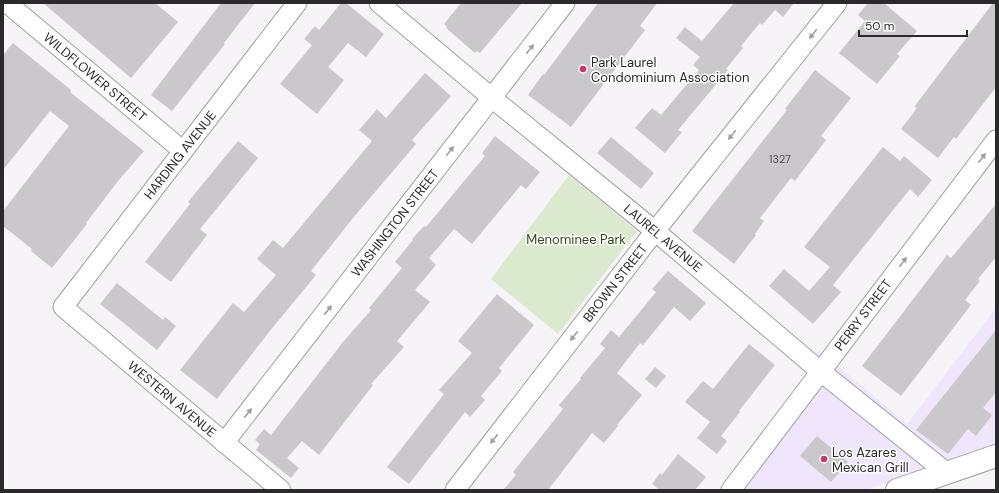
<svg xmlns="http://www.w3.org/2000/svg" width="999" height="493" font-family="'DM Sans',sans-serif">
<rect width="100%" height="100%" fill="#f6f4f6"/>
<polygon fill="#f0e6fb" points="996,308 996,444 866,490 723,490 807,372 819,350 907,424"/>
<polygon fill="#dbeace" points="569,175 637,231 558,334 491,279"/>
<g fill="#cac8ca">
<polygon points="43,3 155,3 178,22 131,78"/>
<polygon points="221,3 255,3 224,43 225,44 172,111 151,95"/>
<polygon points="341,3 346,3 384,34 366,57 348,43 328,67 344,80 317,114 280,84 312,45 304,39 315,26 319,30"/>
<polygon points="461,3 522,3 480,53 477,51 475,53 446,28 447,27 444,24"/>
<polygon points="598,3 657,3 640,26 645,30 571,127 528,95 543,74 544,75"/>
<polygon points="734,3 794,3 783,17 775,10 762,25 760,23 741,46 743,48 726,69 728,70 678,130 682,132 665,153 635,128 652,108 661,115 699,70 693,65 700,57 676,38 685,27 702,41"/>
<polygon points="868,3 884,3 917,31 897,54 900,56 877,84 839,53 865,21 858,15"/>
<polygon points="993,3 996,3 996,87 956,139 954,137 938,158 901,129 917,108 914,107"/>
<polygon points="13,43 71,90 70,92 144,151 118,181 86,223 87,224 52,268 31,251 32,249 3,226 3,211 69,126 50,111 3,170 3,55"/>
<polygon points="815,70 851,98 821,136 826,140 795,181 791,178 760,218 764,221 755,234 756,235 734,264 692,231 787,110 785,109"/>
<polygon points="425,73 451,96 412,140 416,144 353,218 311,271 316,275 269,332 217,399 180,370 233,303 244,312 276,275 257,259 273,240 283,248 372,141 359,130 377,109 386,118"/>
<polygon points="495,136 540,172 526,189 521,185 472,244 454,229 429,258 436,265 415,290 430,302 397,341 404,347 371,384 373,385 319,455 302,441 287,458 299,468 291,478 256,450 260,444 255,440 264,429 271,435 343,342 371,310 369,308 402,268 395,262 413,240 412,239 424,226 426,227 485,156 482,153"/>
<polygon points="611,137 654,173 641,189 597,153"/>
<polygon points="238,141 258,158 200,229 207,235 171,282 145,262 190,204 188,202"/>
<polygon points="883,147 900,161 904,156 932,180 918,197 910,189 833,285 841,292 813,324 769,286 784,269 809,291 830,267 804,247"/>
<polygon points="996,204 996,257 978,279 980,281 965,300 971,305 901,396 862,366 947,255 951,258"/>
<polygon points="668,271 706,303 690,321 674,307 643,345 640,343 617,373 642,395 617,425 618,426 604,443 592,433 548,490 503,490 516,475 513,472 563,409 559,405 581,379 580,378 605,348 600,344 611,330 619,337 656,292 652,289"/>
<polygon points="117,283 163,320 165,317 176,326 157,350 100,304"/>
<polygon points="497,294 534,325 499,368 502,371 481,396 485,400 470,417 465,412 409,484 387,467 444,394 439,390 472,353 458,341"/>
<polygon points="996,330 996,392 983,408 992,415 976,436 968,429 948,454 916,430"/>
<polygon points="749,344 775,365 739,411 740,412 721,436 727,441 717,454 697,438 710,422 685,402 703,381 713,389"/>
<polygon points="655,367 666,376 656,388 645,379"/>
<polygon points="817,436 848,462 831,482 800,456"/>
<polygon points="678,454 706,477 695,490 660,490 652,484 660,473 662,475"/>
</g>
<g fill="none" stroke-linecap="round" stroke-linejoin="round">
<defs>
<g id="minor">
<polyline points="7,3 183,151"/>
<polyline points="379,3 492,98 655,231 820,371 947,473"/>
<polyline points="224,443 565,3"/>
<polyline points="281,490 63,307 297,3"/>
<polyline points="455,490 655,231 837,3"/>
<polyline points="731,490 996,140"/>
</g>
<polyline id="major" points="897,490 996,456"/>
</defs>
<use href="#minor" stroke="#a09ea0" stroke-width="21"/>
<use href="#major" stroke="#a09ea0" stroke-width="24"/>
<use href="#minor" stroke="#fff" stroke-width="19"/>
<use href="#major" stroke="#fff" stroke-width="22"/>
</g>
<defs><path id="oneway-solid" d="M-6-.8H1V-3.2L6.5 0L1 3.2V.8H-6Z"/></defs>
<g fill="#a09fa0">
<use href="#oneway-solid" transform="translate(813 34) rotate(128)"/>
<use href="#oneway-solid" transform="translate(530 49) rotate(-52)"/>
<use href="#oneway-solid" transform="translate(732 135) rotate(129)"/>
<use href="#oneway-solid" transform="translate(450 151) rotate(-52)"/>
<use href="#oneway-solid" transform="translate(982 158) rotate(-53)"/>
<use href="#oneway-solid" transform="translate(903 262) rotate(-53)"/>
<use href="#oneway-solid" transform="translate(328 310) rotate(-52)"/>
<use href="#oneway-solid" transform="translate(574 336) rotate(128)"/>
<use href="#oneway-solid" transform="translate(248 413) rotate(-52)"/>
<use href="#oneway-solid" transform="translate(494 439) rotate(128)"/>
</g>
<g fill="#c63968" stroke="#fff" stroke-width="1.5">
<circle cx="583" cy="69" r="4"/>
<circle cx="824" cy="459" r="4"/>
</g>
<g text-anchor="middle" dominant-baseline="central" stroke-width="3" stroke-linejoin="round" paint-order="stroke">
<g font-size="11" fill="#535253">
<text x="780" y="159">1327</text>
</g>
<g font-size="13" fill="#2b2a2b" stroke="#fff" text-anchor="start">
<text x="591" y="62">Park Laurel<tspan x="591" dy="15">Condominium Association</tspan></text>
<text x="832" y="452">Los Azares<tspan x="832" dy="15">Mexican Grill</tspan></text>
</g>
<g font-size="13" fill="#2b2a2b" stroke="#fff">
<text transform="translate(95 77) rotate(40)">WILDFLOWER STREET</text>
<text transform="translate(180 155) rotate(-52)">HARDING AVENUE</text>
<text transform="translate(395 223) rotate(-52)">WASHINGTON STREET</text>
<text transform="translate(663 238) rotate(40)">LAUREL AVENUE</text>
<text transform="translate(615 283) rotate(-52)">BROWN STREET</text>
<text transform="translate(863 315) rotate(-53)">PERRY STREET</text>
<text transform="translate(172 399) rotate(40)">WESTERN AVENUE</text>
</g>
<g font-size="13" fill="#304619" stroke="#fff">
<text x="576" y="239">Menominee Park</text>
</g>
</g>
<rect width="999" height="493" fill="none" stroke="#2b2a2b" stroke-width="8"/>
<path d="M859 30v6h108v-6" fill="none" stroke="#2b2a2b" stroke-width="2"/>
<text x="865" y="30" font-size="12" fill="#2b2a2b" stroke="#ffffff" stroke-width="3" paint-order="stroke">50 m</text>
</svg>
